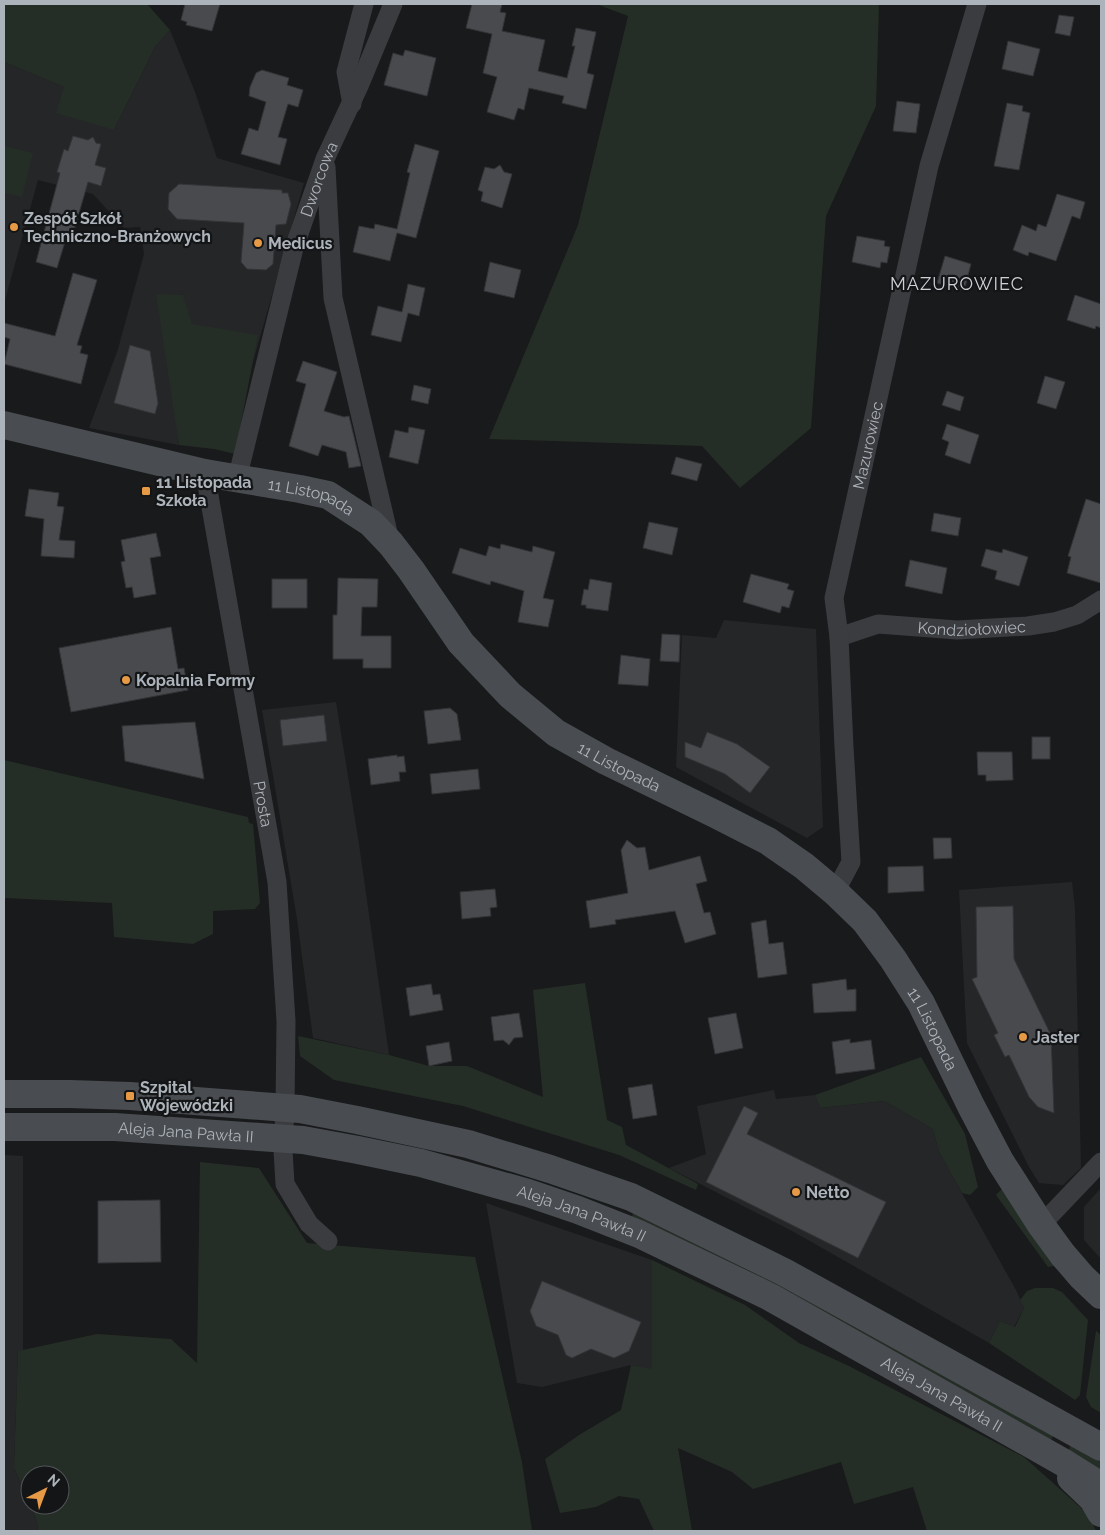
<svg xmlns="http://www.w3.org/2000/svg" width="1105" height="1535" font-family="Raleway,sans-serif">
<rect width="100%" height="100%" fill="#191a1b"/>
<g fill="#252628">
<polygon points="170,30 195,92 217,158 304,183 233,432 178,441 179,445 89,428 118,349 144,254 140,227 124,228 93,194 38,180 4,304 4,62 64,87 114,130 155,47"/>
<polygon points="724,620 816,629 823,827 807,838 676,767 682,635 716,638"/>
<polygon points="336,702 359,844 389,1055 313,1038 297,919 262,710"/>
<polygon points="1072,882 1075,909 1081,1168 1063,1185 1039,1183 1029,1167 967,1043 959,890"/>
<polygon points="774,1090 776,1099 815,1095 820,1108 884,1101 933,1129 939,1152 1016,1290 1024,1308 1014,1327 1000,1321 989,1343 794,1232 669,1168 706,1154 697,1106"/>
<polygon points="4,1155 23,1156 23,1350 18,1352 14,1468 37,1521 38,1531 4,1531"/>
<polygon points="1101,1188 1101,1259 1084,1240 1084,1207"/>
<polygon points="486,1203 652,1260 652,1370 631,1365 542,1387 517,1383"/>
</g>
<g fill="#252e26">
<polygon points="4,4 147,4 170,30 155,47 114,130 56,113 64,87 4,62"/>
<polygon points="596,4 879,4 876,106 826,216 811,428 740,488 702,446 489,439 578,225 628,16"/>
<polygon points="4,146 33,153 22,197 4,193"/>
<polygon points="156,294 183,295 192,324 258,335 235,454 214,449 179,445"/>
<polygon points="4,760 248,817 249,823 253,824 260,903 255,909 213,911 213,934 193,944 114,937 112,903 4,898"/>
<polygon points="585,983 607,1120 622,1127 626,1145 698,1184 696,1190 619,1155 463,1106 334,1080 300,1056 298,1036 389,1055 429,1066 467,1066 543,1097 533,990"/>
<polygon points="921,1057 965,1134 978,1187 970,1195 962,1193 939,1152 933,1129 884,1101 820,1108 815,1095"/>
<polygon points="200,1162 259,1168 307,1243 475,1257 522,1462 532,1531 38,1531 37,1521 30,1505 60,1505 60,1475 30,1475 30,1504 14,1468 18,1351 97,1334 171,1339 197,1363"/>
<polygon points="1003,1188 1059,1265 1048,1267 996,1195"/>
<polygon points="634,1211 736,1259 1053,1436 1050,1443 631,1219"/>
<polygon points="652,1260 745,1305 799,1343 849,1366 1024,1457 1089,1515 1096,1531 927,1531 913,1487 854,1504 841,1462 753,1489 732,1472 678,1448 692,1531 654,1531 639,1499 619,1496 596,1507 560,1513 545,1459 579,1435 621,1410 631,1365 652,1369"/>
<polygon points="1035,1288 1053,1288 1062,1292 1088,1320 1080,1395 1075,1400 989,1343 1000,1321 1015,1327 1024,1308 1020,1300 1027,1291"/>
<polygon points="1096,1331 1101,1335 1101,1413 1091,1407 1086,1397"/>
<polygon points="1071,1444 1101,1462 1101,1471 1068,1452"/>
</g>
<g fill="#484a4e" stroke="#343437">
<polygon points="185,4 220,4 212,31 186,25 187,22 181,20"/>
<polygon points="472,4 502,4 500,12 506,13 502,31 545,40 538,71 567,78 575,46 572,46 576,28 596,32 587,73 594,75 586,109 562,103 564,96 529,88 524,110 518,108 514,120 487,112 497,77 483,73 492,34 466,28"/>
<polygon points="1059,15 1074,17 1070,36 1055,33"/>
<polygon points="1008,41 1040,49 1033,76 1002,69"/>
<polygon points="405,50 436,58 427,96 384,85 393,53 403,56"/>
<polygon points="262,70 289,78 287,85 303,90 298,107 288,104 278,137 287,139 280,165 241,154 249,128 258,131 266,102 249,96 250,87 256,73"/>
<polygon points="897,101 920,104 916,133 893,131"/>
<polygon points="1007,103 1023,106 1022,111 1030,113 1019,170 994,166"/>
<polygon points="73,136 88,140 93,137 96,143 101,144 95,165 106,168 101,186 88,182 73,234 68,232 57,268 36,262 60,173 57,172 64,149 68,151"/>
<polygon points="415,144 439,151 416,238 397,233 390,261 353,252 359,226 374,229 375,224 397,229 410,173 407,172"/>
<polygon points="500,165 504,172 512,174 502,208 481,201 483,192 478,190 485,167 494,169"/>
<polygon points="179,184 282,190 282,193 288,193 291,204 286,224 276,225 273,264 266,270 247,269 241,262 244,223 177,219 168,209 169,193"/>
<polygon points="1057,194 1085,202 1080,219 1072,216 1056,261 1029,252 1028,256 1013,250 1022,225 1036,231 1038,224 1046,227"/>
<polygon points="857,236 885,241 884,246 890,247 887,263 881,262 880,268 852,262"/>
<polygon points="945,256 971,264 964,291 937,283"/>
<polygon points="490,262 521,270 514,298 484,291"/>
<polygon points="73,273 97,280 77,345 82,346 80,353 88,355 81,384 4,364 10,339 4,337 4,323 55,336"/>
<polygon points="408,284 425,288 419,316 408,313 401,342 371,335 378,306 402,312"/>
<polygon points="1075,295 1101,304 1101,328 1096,326 1095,329 1067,320"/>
<polygon points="130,345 150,351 158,403 155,414 114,403"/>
<polygon points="303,361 337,372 324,411 344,417 349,416 361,466 349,468 346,452 322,445 318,456 289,446 306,384 296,381"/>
<polygon points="1045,376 1065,382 1056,409 1037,403"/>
<polygon points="414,385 431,389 428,404 411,400"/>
<polygon points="947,391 964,397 960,411 942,405"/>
<polygon points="947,424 979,435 970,464 945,455 949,442 942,439"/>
<polygon points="409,427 425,430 418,464 389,457 395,430 408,433"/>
<polygon points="676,457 702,464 697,481 671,474"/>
<polygon points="29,489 59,493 57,506 64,507 59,540 75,541 74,558 41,556 44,519 25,516"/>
<polygon points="1086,499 1101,504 1101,583 1067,573 1071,557 1068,556"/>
<polygon points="934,513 961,518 958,536 931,531"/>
<polygon points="649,522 678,528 672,555 643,548"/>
<polygon points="156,533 161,556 150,558 156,594 134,598 132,587 126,588 121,562 125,561 121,540"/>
<polygon points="501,544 532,552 533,546 555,552 543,598 554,600 548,627 518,622 524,591 491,581 490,585 452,573 460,548 486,556 489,546 500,549"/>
<polygon points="986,549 1002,553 1003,549 1028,557 1019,586 995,579 997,571 981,566"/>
<polygon points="910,560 947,568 942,594 905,586"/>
<polygon points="751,574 789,584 787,589 794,591 789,608 782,606 780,613 743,602"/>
<polygon points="338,578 378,579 377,607 362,607 361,636 391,636 391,668 363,668 363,659 333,659 333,615 337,615"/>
<rect x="272" y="579" width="35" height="29"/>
<polygon points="590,579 612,583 608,611 586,608 586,605 581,605 584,589 588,590"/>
<polygon points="171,627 178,669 184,668 188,690 71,712 59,648"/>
<polygon points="662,634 680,635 679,662 660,661"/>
<polygon points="621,655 650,659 648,686 618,684"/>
<polygon points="450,708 457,714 461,740 428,744 424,711"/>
<polygon points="324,715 327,741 283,746 280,720"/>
<polygon points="195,722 204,779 125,761 122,726"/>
<polygon points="707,732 737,744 770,767 750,793 725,774 685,757 685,742 701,748"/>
<rect x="1032" y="737" width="18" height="22"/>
<polygon points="977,752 1012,752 1013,780 986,781 986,775 978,775"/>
<polygon points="397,755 397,757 404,756 406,772 399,772 400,781 371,785 368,759"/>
<polygon points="478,769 480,789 432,794 430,774"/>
<polygon points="933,838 951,838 952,858 934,859"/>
<polygon points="627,840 637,848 645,847 649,870 700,856 707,881 696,884 704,913 710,912 716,934 685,943 675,911 615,920 616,924 590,928 586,901 628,893 621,850"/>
<polygon points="923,866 924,891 888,893 888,867"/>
<polygon points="495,889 497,907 490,908 491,916 462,919 460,892"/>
<polygon points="1013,906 1014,959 1051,1035 1054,1113 1038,1107 1029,1097 1009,1055 1005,1057 994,1035 998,1033 972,979 977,977 976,907"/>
<polygon points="766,920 769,944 783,942 787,974 758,978 751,923"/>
<polygon points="846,979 847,990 856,989 856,1011 814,1013 812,984"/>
<polygon points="431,984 433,995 440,994 443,1010 410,1016 406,988"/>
<polygon points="519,1013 523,1037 514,1038 509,1045 503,1040 494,1041 491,1017"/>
<polygon points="736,1013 743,1048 715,1054 708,1018"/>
<polygon points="850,1039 850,1043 871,1040 875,1069 836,1074 832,1042"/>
<polygon points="449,1042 452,1061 429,1066 426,1046"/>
<polygon points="652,1084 657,1115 633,1119 628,1088"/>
<polygon points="744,1106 758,1113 747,1134 886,1202 858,1258 706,1182"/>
<polygon points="160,1200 161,1262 98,1263 98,1201"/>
<polygon points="542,1281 641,1322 629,1351 614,1358 591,1349 572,1358 566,1355 558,1335 536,1326 530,1311"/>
</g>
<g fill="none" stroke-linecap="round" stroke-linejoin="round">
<g stroke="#3b3c40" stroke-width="19">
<polyline points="352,104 346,72 364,4"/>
<polyline points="326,167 333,298 390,541"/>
<path id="s1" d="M 205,473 L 277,882 L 286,1021 L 285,1108 L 283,1150 L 285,1184 L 309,1224 L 328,1241"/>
<path id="s2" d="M 237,479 L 294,248 L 325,159 L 359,86 L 393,4"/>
<path id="s3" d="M 839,637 L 878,624 L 957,630 L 1028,626 L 1054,622 L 1077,615 L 1101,600"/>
<path id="s4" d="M 835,892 L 851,862 L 844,747 L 839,637 L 834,598 L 929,166 L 977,4"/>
<polyline points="1041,1225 1101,1162"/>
</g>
<g stroke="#494c50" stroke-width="28">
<path id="s5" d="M 4,425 L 205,473 L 300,489 L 328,495 L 371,523 L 391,544 L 411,570 L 461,643 L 510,695 L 556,733 L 606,761 L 715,814 L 768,841 L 804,866 L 835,892 L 865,921 L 893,959 L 921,1003 L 971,1106 L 1000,1161 L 1041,1225 L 1063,1255 L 1082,1277 L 1101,1295"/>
<polyline points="4,1094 70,1094 130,1096 300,1109 357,1120 468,1144 550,1169 631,1197 784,1272 1101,1447"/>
<path id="s6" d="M 4,1127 L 115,1127 L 303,1140 L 358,1150 L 421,1163 L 528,1193 L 578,1210 L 639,1234 L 770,1297 L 1066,1464 L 1101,1486"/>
<polyline points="1071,1478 1093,1499 1101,1513"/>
</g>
</g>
<g fill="#e79a46" stroke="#141516" stroke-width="2">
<circle cx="14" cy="227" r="5"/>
<circle cx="258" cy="243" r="5"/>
<rect x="141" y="486" width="10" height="10" rx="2.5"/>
<circle cx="126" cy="680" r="5"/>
<circle cx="1023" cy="1037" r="5"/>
<rect x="125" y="1091" width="10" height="10" rx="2.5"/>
<circle cx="796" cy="1192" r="5"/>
</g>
<g text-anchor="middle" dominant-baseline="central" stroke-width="4.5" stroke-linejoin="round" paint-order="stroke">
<g font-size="16" fill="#adb3ba" stroke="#141516">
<text stroke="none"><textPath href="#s2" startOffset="311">Dworcowa</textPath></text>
<text stroke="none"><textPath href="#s4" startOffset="455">Mazurowiec</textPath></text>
<text stroke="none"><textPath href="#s5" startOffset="316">11 Listopada</textPath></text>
<text stroke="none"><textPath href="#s3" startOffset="135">Kondziołowiec</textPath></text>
<text stroke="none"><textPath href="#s5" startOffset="736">11 Listopada</textPath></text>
<text stroke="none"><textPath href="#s1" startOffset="336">Prosta</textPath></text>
<text stroke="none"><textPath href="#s5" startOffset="1156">11 Listopada</textPath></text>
<text stroke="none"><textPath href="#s6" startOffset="182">Aleja Jana Pawła II</textPath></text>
<text stroke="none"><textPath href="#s6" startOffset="588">Aleja Jana Pawła II</textPath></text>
<text stroke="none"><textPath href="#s6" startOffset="992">Aleja Jana Pawła II</textPath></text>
</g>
<g font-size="16" font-weight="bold" fill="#adb3ba" stroke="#141516" text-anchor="start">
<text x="24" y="218">Zespół Szkół<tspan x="24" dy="18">Techniczno-Branżowych</tspan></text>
<text x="268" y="243">Medicus</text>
<text x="156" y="482">11 Listopada<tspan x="156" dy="18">Szkoła</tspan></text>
<text x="136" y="680">Kopalnia Formy</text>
<text x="1033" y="1037">Jaster</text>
<text x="140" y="1087">Szpital<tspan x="140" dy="18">Wojewódzki</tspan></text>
<text x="806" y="1192">Netto</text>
</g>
<g font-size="18" letter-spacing="1" fill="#cdd1d6" stroke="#141516">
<text x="957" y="283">MAZUROWIEC</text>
</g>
</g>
<rect width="1105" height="1535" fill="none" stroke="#adb3ba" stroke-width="10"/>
<g transform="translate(45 1490) rotate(42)"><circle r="24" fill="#141516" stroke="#515458"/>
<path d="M0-4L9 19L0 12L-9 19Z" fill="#e79a46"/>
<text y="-8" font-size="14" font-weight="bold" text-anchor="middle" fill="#adb3ba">N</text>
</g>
</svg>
